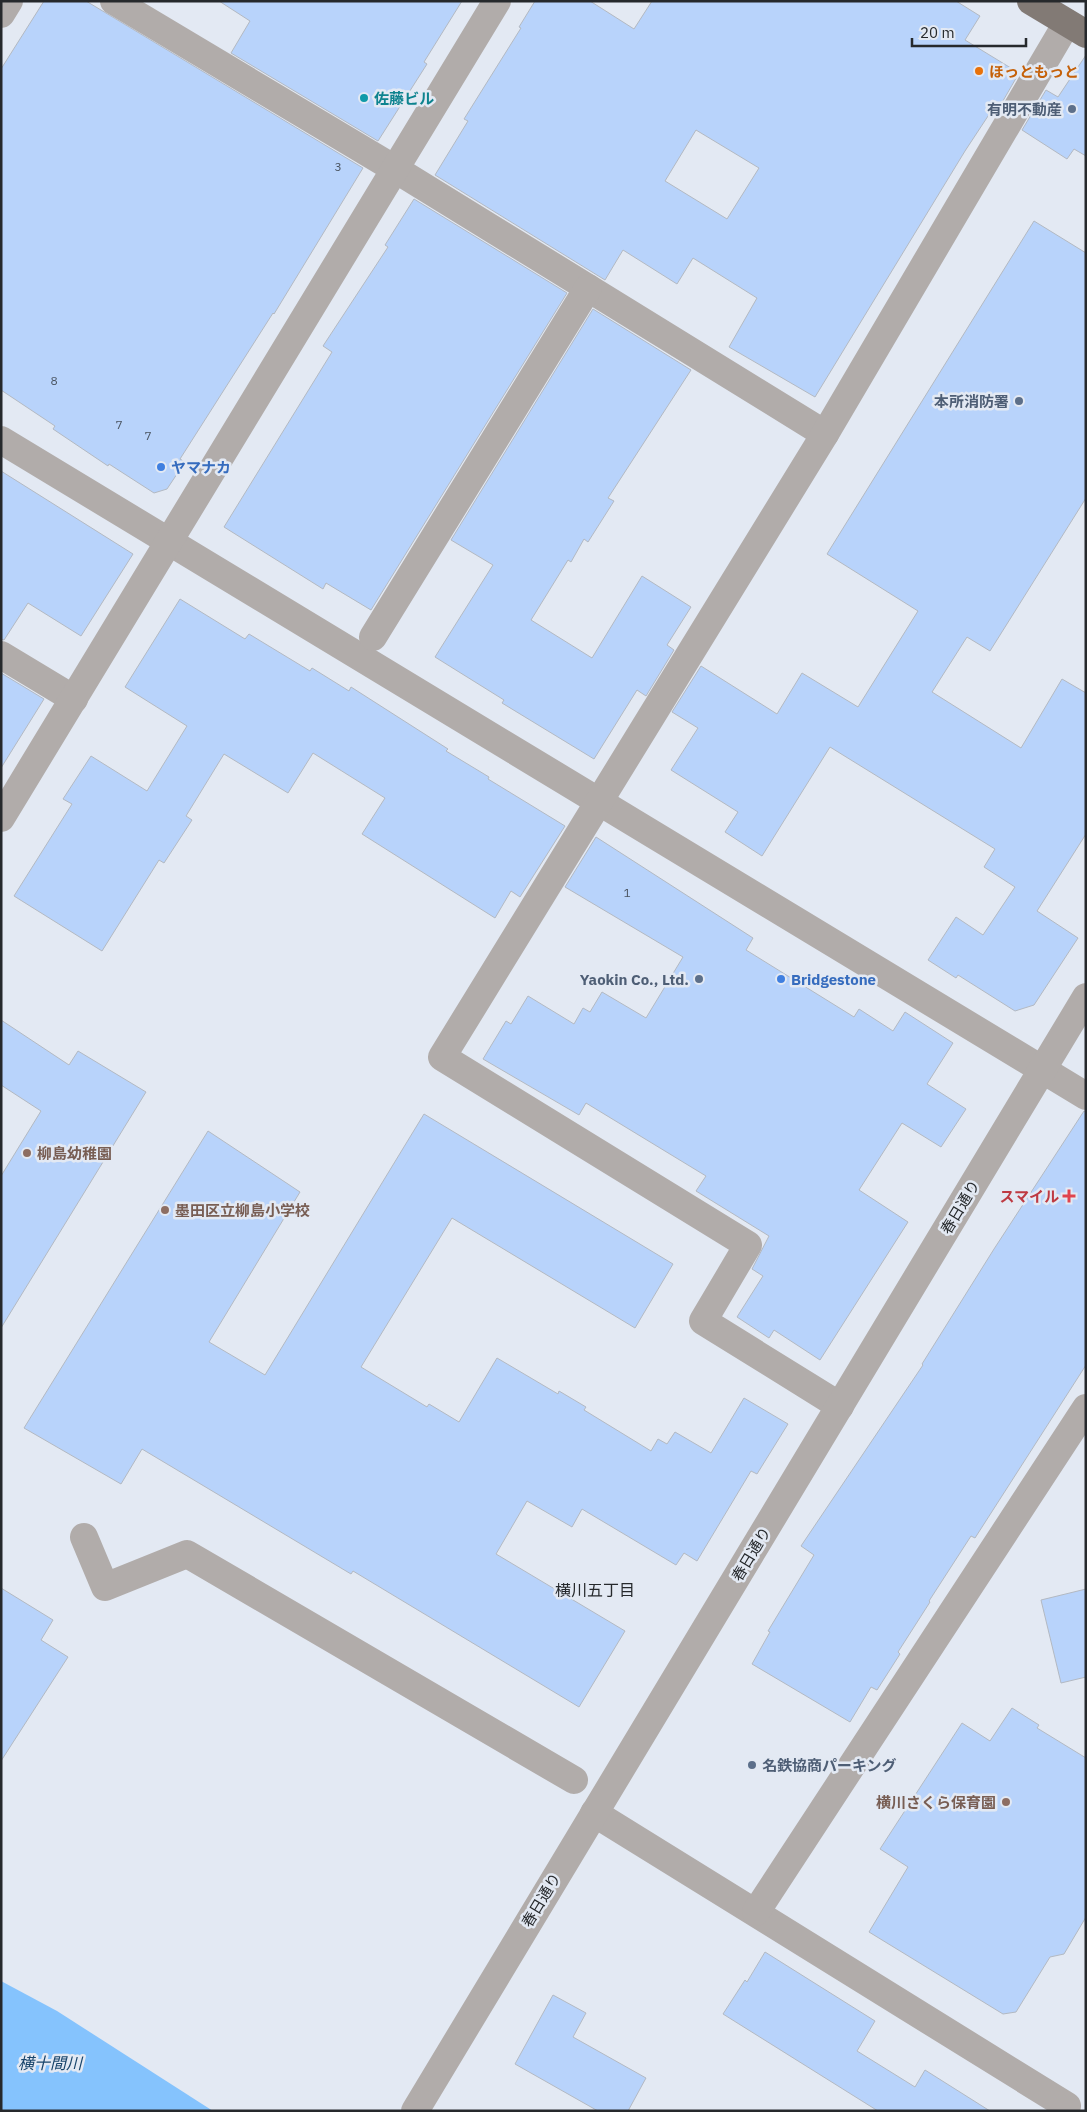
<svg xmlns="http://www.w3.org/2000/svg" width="1087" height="2112" font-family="'IBM Plex Sans','Noto Sans JP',sans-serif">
<rect width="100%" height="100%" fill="#e3e9f3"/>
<polygon fill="#85c3fd" points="1,1981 57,2011 213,2111 1,2111"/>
<g fill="#b8d3fb" stroke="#b3b9c2" fill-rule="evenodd">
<polygon points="44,1 86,1 363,168 274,314 273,313 180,459 185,462 167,489 154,493 109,464 108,466 53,429 55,426 1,390 1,69"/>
<polygon points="219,1 462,1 424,62 427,64 378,141 231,53 250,21"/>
<path d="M 535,1 L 590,1 L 634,29 L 652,1 L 956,1 L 980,16 L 965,40 L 1019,73 L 996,113 L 992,110 L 965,151 L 815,397 L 729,347 L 757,298 L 693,258 L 677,284 L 623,250 L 605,280 L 435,175 L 468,121 L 464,119 L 521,28 L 519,27 ZM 696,130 L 759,168 L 727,219 L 665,181 Z"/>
<polygon points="1086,55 1086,156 1074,149 1067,159 1022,130 1046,90 1058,97"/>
<polygon points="414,199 567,293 371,610 326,583 323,589 224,527 332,352 323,346 388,247 385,245"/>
<polygon points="1034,221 1086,253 1086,498 990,651 967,637 932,692 1021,748 1062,679 1086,693 1086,834 1037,911 1078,938 1034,1005 1015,1011 958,975 956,978 928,960 956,917 983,935 1015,887 984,867 995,849 830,747 762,856 725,832 738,812 671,770 698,728 672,712 701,666 777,714 802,673 858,707 918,611 827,554"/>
<polygon points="593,309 691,370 608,498 614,501 588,542 584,539 571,562 568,560 531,620 592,658 642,576 691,607 667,645 674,650 646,696 637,690 594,759 502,703 504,700 435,657 493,565 451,540"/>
<polygon points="1,471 133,554 81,636 28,603 4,640 1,639"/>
<polygon points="180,599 245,639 249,634 310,671 312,668 349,691 351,687 448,749 446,751 489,777 488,779 565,826 520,897 511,891 495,918 362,834 385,798 313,753 288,793 224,754 186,816 192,820 164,863 159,860 102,951 14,896 72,804 63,799 91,756 147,791 187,726 125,687"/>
<polygon points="1,673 44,699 1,768"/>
<polygon points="596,837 753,938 746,950 854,1017 859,1009 893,1031 905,1012 953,1043 927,1084 966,1109 941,1147 902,1123 859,1190 908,1222 820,1360 774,1330 769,1338 737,1317 763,1276 752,1269 769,1236 696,1191 706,1176 586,1103 579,1115 483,1059 506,1021 511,1024 528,996 574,1024 583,1008 590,1012 602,992 646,1018 683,957 565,887"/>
<polygon points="1,1020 69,1065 78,1051 146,1092 1,1328 1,1176 41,1111 1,1085"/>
<polygon points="1084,1111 1086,1112 1086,1365 975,1538 971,1536 929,1601 930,1602 898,1652 900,1654 877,1690 871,1687 850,1722 752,1664 770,1632 768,1631 814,1555 801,1546 923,1365 922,1364 994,1249"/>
<polygon points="424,1114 673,1264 635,1328 452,1218 361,1367 427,1407 429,1404 459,1422 497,1358 558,1394 559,1391 586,1407 584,1410 651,1451 658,1439 667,1444 675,1432 711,1453 744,1398 788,1424 757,1474 751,1471 697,1561 684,1553 676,1565 582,1509 572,1527 527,1501 496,1554 625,1631 579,1707 353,1571 351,1574 142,1449 121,1484 24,1428 208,1131 300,1192 209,1342 265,1375"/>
<polygon points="1,1588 53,1620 41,1640 68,1657 1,1761"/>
<polygon points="1086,1589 1086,1677 1061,1683 1041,1600"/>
<polygon points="1012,1708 1039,1725 1037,1728 1086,1758 1086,1917 1064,1954 1050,1957 1016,2012 1003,2014 869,1932 908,1867 880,1849 962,1723 990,1741"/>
<polygon points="765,1952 875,2021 857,2051 915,2087 925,2070 990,2111 878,2111 723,2014 745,1980 747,1982"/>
<polygon points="553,1995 586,2013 573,2037 646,2078 628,2111 598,2111 515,2064"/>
</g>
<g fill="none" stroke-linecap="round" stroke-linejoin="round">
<g stroke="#b1acaa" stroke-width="28">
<polyline points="114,1 395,169 825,434"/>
<polyline points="1,14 9,1"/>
<polyline points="1,440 1086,1096"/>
<polyline points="373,637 588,288"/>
<polyline points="1,655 74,699"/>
<polyline points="1,818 497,1"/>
<polyline points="840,1406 703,1321 748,1245 442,1057 825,434 1067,23"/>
<polyline points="84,1537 105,1587 187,1554 574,1780"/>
<polyline points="594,1813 1067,2106"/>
<polyline points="756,1912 1086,1408"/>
<polyline points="415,2111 1086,997"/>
</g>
<polyline stroke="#827a75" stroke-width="28" points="1031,1 1086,34"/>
</g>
<circle fill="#e8710a" stroke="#e3e9f3" stroke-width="2" cx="979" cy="71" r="5"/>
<circle fill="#0f9aa8" stroke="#e3e9f3" stroke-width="2" cx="364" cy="98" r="5"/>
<g fill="#5c6f8a" stroke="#e3e9f3" stroke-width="2">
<circle cx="1072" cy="109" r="5"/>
<circle cx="1019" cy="401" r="5"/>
<circle cx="699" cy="979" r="5"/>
<circle cx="752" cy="1765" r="5"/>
</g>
<g fill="#3f7fe0" stroke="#e3e9f3" stroke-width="2">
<circle cx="161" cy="467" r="5"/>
<circle cx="781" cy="979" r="5"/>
</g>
<g fill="#8d6e63" stroke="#e3e9f3" stroke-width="2">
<circle cx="27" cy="1153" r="5"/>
<circle cx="165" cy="1210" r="5"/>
<circle cx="1006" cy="1802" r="5"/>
</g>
<path fill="#e0444e" stroke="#e3e9f3" stroke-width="2" d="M1066.5 1188.5h5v5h5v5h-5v5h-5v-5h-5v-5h5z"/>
<g text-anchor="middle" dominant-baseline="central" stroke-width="5" stroke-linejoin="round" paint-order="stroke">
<g font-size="12" fill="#4a5460">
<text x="338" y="166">3</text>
<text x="54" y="380">8</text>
<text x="119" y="424">7</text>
<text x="148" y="435">7</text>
<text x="627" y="892">1</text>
</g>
<g font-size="15" font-weight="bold" fill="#c56008" stroke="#e3e9f3" text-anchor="start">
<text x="989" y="71">ほっともっと</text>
</g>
<g font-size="15" font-weight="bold" fill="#0d838f" stroke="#e3e9f3" text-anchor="start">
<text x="374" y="98">佐藤ビル</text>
</g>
<g font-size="15" font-weight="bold" fill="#4e5e75" stroke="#e3e9f3" text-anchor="end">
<text x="1062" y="109">有明不動産</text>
<text x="1009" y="401">本所消防署</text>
<text x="689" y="979">Yaokin Co., Ltd.</text>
<text x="762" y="1765" text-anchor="start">名鉄協商パーキング</text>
</g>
<g font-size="15" font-weight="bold" fill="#366cbe" stroke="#e3e9f3" text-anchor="start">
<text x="171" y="467">ヤマナカ</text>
<text x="791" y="979">Bridgestone</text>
</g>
<g font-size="15" font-weight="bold" fill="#785e54" stroke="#e3e9f3" text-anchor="start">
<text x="37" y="1153">柳島幼稚園</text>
<text x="175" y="1210">墨田区立柳島小学校</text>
<text x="996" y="1802" text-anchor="end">横川さくら保育園</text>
</g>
<g font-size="15" font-weight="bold" fill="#be3a42" stroke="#e3e9f3" text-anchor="end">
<text x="1059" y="1196">スマイル</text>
</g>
<g font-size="15" fill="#26292c" stroke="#e3e9f3">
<text transform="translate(960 1207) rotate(-59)">春日通り</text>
<text transform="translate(751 1554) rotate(-59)">春日通り</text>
<text transform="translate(541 1900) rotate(-59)">春日通り</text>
</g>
<g font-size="16" fill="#26292c" stroke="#e3e9f3">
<text x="595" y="1590">横川五丁目</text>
</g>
<g font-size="16" font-style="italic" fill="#19456b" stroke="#e3e9f3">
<text x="50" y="2063">横十間川</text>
</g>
</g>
<rect width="1087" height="2112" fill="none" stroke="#26292c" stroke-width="5"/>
<path d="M912 38v8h114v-8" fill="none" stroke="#26292c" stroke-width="2.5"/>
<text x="920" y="38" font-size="15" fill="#26292c" stroke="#e3e9f3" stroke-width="4" paint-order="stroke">20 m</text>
</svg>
